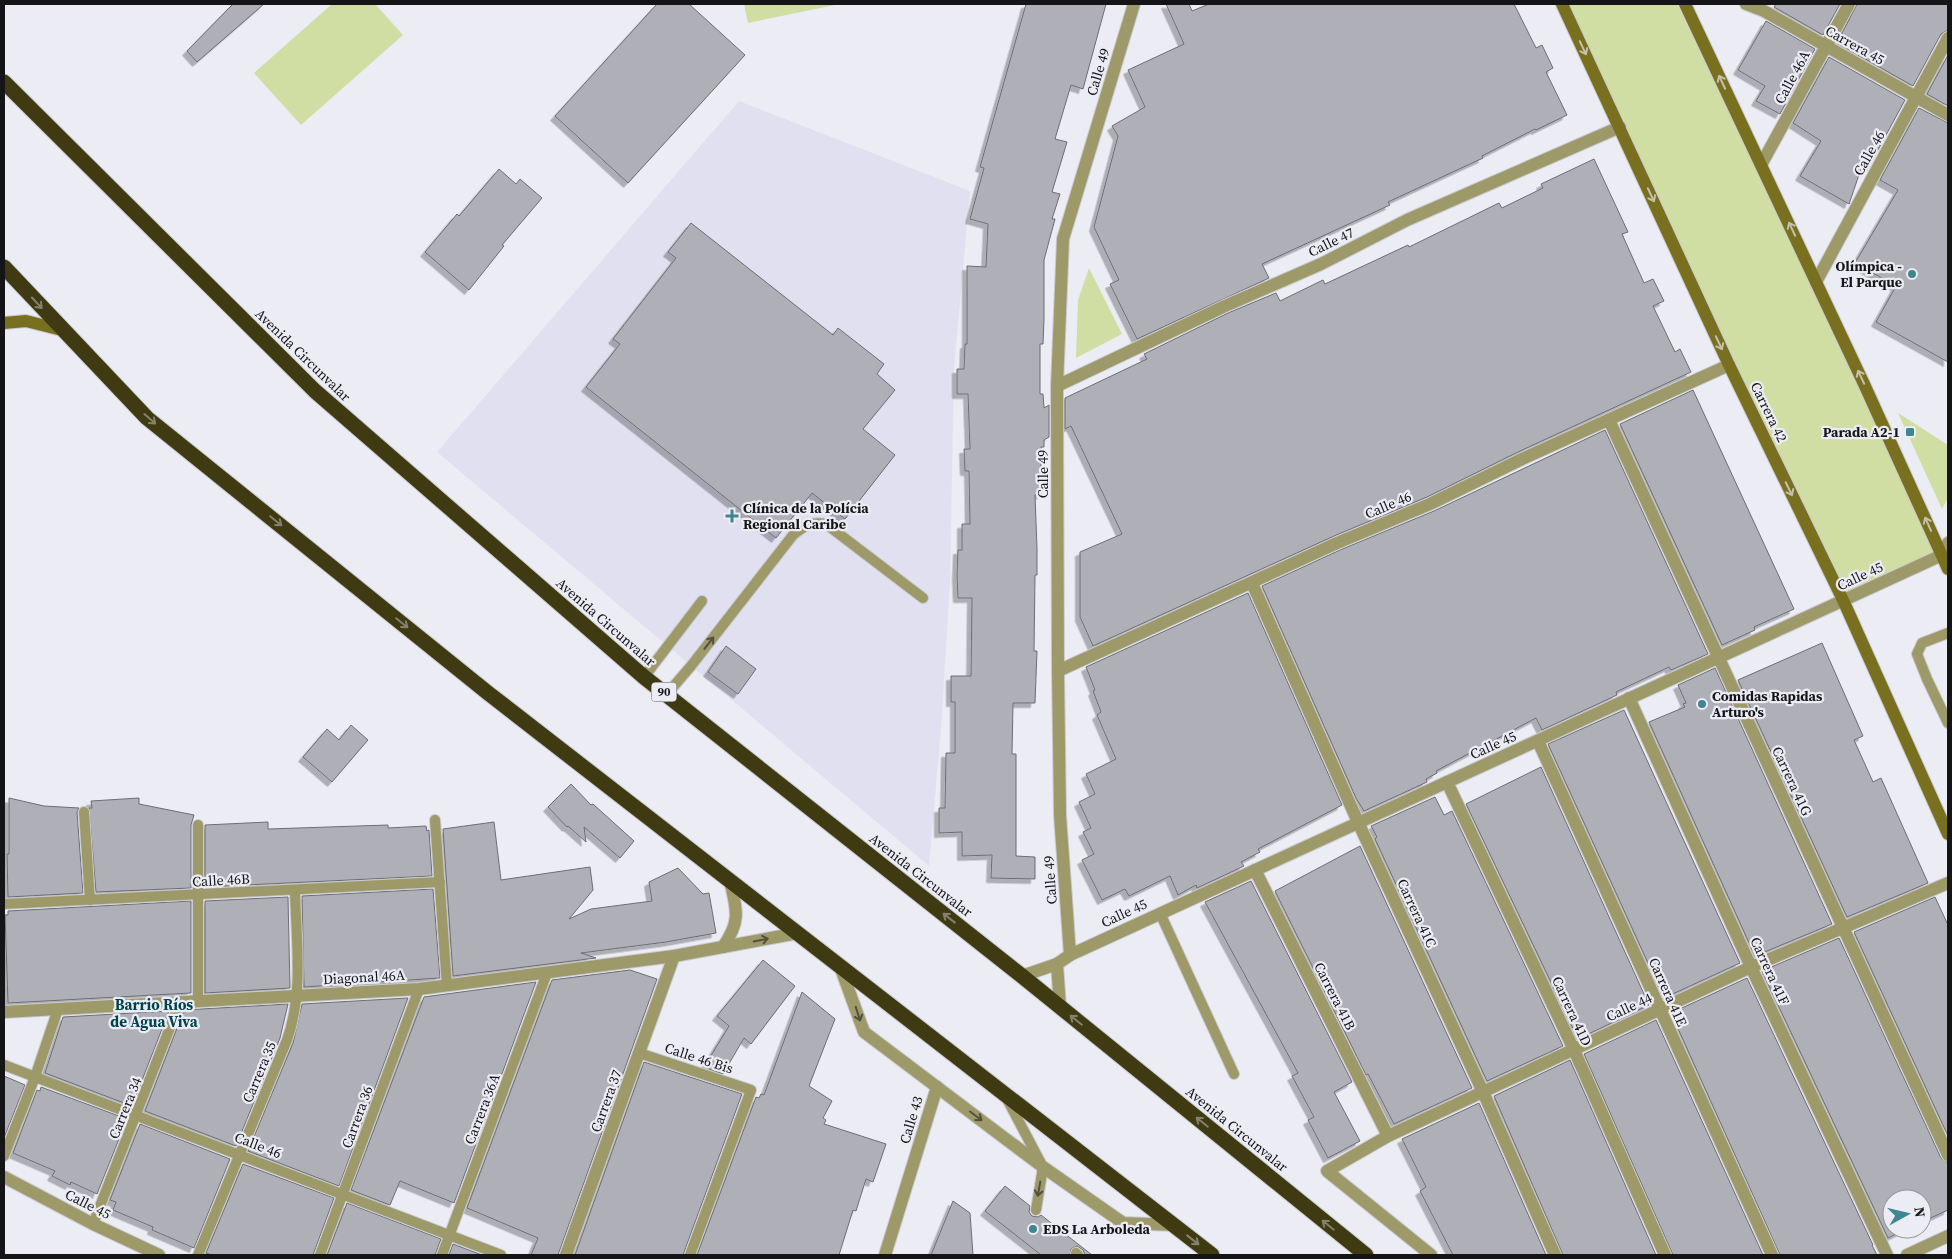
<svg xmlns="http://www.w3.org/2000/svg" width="1952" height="1259" font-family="'Source Serif 4',serif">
<defs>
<filter id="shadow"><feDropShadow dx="-4.5" dy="4.5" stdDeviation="0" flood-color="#0004"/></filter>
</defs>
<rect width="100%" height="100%" fill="#ececf5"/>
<polygon fill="#e0e0f0" points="739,101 970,191 954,367 950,580 941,729 929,866 437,452"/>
<g fill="#d0dea3">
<polygon points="332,4 375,4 403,35 301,125 254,73"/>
<polygon points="744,4 840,4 748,23"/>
<polygon points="1562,4 1677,4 1942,555 1843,600"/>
<polygon points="1089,268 1122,334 1076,358 1078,300"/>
<polygon points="1898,413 1948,445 1948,498 1942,509"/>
</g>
<g fill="#afafb7" stroke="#6c6d74" filter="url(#shadow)">
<polygon points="233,4 264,4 197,62 187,51"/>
<polygon points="657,4 689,4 745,55 628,183 555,116"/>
<polygon points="1026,4 1106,4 1083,89 1071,85 1055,139 1067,142 1052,192 1060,194 1052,219 1055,219 1044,260 1044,319 1043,344 1040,344 1040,394 1043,394 1044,408 1049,405 1049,437 1044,440 1044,447 1041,447 1041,495 1035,495 1037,549 1037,575 1035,575 1034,651 1037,651 1035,703 1013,703 1012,754 1016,754 1016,856 1035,857 1035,879 991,878 992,855 962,856 962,832 939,833 939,808 945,808 946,753 955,753 955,702 951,702 951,676 971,676 972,598 958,598 957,576 958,550 962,550 962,524 970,524 969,471 965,471 964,449 970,449 968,394 957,394 957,369 964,369 965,344 967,344 967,266 986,267 988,224 970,219 984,168 980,167"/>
<polygon points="1166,4 1189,4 1192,11 1209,4 1514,4 1536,48 1542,45 1553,68 1546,72 1567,115 1536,130 1535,129 1482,156 1483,158 1388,202 1390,205 1262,264 1269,278 1137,339 1110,284 1119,280 1094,227 1118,136 1112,126 1145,107 1128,70 1184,44"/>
<polygon points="1776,4 1840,4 1823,35 1774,7"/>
<polygon points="1857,4 1948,4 1948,30 1941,34 1913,86 1837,43"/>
<polygon points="1766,21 1815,49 1780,114 1756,101 1765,86 1738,70"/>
<polygon points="1948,55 1948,106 1927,94"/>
<polygon points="1829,57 1905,100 1866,172 1861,169 1849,204 1800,176 1821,141 1793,123"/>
<polygon points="1919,108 1948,123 1948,362 1876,322 1896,286 1855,263 1898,190 1880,180"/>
<polygon points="1594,159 1628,232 1622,234 1644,283 1653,279 1664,301 1653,306 1675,352 1680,349 1691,372 1518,452 1427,497 1334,536 1093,646 1080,617 1080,552 1122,534 1071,426 1065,429 1065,398 1147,359 1144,354 1228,313 1276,293 1280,301 1323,280 1325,284 1408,245 1409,247 1499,203 1502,208 1543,188 1541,184"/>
<polygon points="499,169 516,184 520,179 542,198 502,245 504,246 469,290 425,252 457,214 459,216"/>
<polygon points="691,223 833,335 838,328 884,364 877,374 895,390 863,429 895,455 845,519 812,493 776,538 586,387 620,344 613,339 676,258 668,252"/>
<polygon points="1693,390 1794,609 1754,627 1755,630 1722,645 1620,424"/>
<polygon points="1605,430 1708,654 1671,670 1669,667 1616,692 1617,695 1542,730 1536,718 1436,771 1437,773 1426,779 1427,782 1364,811 1356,798 1262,586 1340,550 1434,511"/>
<polygon points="1248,593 1342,805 1258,849 1260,852 1241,862 1244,866 1197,888 1196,885 1178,895 1170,876 1129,896 1125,889 1102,900 1082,860 1094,854 1083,832 1091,828 1079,802 1095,794 1086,774 1116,759 1097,715 1101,712 1093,691 1095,690 1086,667"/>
<polygon points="1822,643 1863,736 1854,740 1873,782 1881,778 1928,883 1847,917 1738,680"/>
<polygon points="726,646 756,669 738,694 708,672"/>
<polygon points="1715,668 1832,924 1755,956 1649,722 1685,707 1683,704 1686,703 1678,685"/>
<polygon points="1624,710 1740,963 1664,998 1548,744"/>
<polygon points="351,725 368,740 332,782 303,757 327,729 339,740"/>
<polygon points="1541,767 1649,1005 1578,1039 1466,804"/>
<polygon points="571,784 591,805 593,804 634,841 620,858 584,827 586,842 568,826 567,827 548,807"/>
<polygon points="1435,797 1444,815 1452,811 1563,1046 1487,1081 1375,839 1377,837 1371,826"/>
<polygon points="9,798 44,806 79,808 77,812 83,893 8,897 7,854 9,854"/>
<polygon points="139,798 139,804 194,815 191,825 191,888 96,892 89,808 92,808 91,801"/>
<polygon points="268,822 268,829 388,825 388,828 426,826 427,831 429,830 432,876 205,887 205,825"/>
<polygon points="494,822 501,880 590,867 593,890 569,919 591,909 652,901 649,882 678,868 703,894 709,893 716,933 666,942 581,953 596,958 453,976 443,829"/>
<polygon points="1360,846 1472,1088 1394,1124 1368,1074 1366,1075 1275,891"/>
<polygon points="1251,881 1352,1082 1334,1092 1360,1141 1328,1158 1308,1120 1314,1117 1292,1076 1298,1073 1205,902"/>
<polygon points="433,889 440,978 304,987 302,896"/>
<polygon points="288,897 290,988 205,993 205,901"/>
<polygon points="1935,897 1948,925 1948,1136 1854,932"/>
<polygon points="191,901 191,993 8,1003 5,915 8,915 8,911"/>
<polygon points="1839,938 1941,1158 1948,1163 1948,1210 1922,1222 1922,1199 1892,1199 1892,1229 1906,1229 1888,1238 1762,971"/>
<polygon points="763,960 795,986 751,1044 744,1038 723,1074 704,1067 729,1026 717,1016"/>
<polygon points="630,970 657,979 558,1255 531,1255 538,1238 467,1208 552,980"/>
<polygon points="1747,978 1873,1245 1872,1245 1877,1255 1780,1255 1671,1013"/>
<polygon points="536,982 454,1203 400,1181 390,1205 351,1190 424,997"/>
<polygon points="802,992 835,1019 809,1086 832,1101 823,1118 826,1120 824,1124 886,1144 873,1182 866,1179 856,1211 853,1210 839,1255 697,1255 756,1097 759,1098 761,1094 764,1095"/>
<polygon points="408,998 339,1186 248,1151 293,1043 302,1004"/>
<polygon points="288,1004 280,1038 236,1146 145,1111 184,1010"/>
<polygon points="169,1011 132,1106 45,1073 63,1017"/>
<polygon points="1656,1020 1763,1255 1673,1255 1584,1054"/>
<polygon points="1570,1060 1656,1255 1563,1255 1494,1096"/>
<polygon points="644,1062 742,1094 683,1255 575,1255"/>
<polygon points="4,1076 25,1085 4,1138"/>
<polygon points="41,1087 127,1119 97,1194 71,1182 70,1185 52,1176 55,1171 13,1153 37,1090 40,1091"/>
<polygon points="1479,1103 1546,1255 1453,1255 1420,1191 1426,1187 1402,1139"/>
<polygon points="140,1124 230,1159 194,1248 152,1230 153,1227 113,1210 116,1202 110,1200"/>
<polygon points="243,1164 334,1198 313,1255 212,1255 206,1253"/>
<polygon points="1005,1186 1030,1206 1029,1212 1032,1216 1038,1217 1041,1215 1092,1255 1085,1255 1083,1250 1077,1246 1071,1249 1070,1255 1041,1255 985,1211"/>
<polygon points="953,1201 970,1213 973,1255 931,1255"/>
<polygon points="347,1203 441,1239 435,1255 327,1255"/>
<polygon points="453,1244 482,1255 449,1255"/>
</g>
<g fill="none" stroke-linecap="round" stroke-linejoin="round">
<defs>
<g id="lane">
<polyline points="1948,633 1922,643 1917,654 1927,679 1948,723"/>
<polyline points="644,677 702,601"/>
<path d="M 667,694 L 691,666 L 793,535 C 804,526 811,521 826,524 L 923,598"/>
<polyline points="84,812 90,900"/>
<polyline points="435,820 447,986"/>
<polyline points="198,825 198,1001"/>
<polyline points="4,904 440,882"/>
<polyline points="1160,913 1234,1074"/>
<polyline points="639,1053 751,1090 690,1255"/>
<polyline points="4,1065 501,1255"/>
<polyline points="1007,1099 1043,1167 1036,1210"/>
<polyline points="4,1156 35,1077 58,1009"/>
<polyline points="93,1224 180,1002"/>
<polyline points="1076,1253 1078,1255"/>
<path d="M 198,1255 L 287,1040 C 304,992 296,940 295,890"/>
<polyline points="320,1255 419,989"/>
<polyline points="442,1255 547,973"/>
</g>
<g id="street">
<polyline points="1746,4 1764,11 1948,115"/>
<polyline points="1761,165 1849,4"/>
<polyline points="1816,282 1948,38"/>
<polyline points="1057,386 1225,306 1321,264 1407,220 1620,127"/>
<polyline points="1609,420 1948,1155"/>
<polyline points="1252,583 1358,822 1483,1092 1555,1255"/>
<polyline points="1058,671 1337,543 1430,504 1522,459 1729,365"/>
<polyline points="1629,698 1751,967 1887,1255"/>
<polyline points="1538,741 1772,1255"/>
<polyline points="1447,782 1574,1050 1665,1255"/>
<polyline points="1255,870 1388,1136"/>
<path d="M 723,947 C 741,921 737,911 730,881"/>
<polyline points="1070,955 1060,815 1058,671 1057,386 1063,239 1134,4"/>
<polyline points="1057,964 1060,1007"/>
<polyline points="841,969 864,1032 1043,1167 1123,1223 1174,1225"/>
<polyline points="1022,976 1057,964 1070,955 1942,555 1948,543"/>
<polyline points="4,1012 419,989 674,956 798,933"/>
<polyline points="4,1177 93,1224 159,1255"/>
<polyline points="566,1255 674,956"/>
<polyline points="885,1255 937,1087"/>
<polyline points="1431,1255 1327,1171 1388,1136 1751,967 1948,883"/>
<polyline points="1907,1255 1948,1236"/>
</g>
<g id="secondary">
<polyline points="1562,4 1729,365 1843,600 1948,834"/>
<polyline points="1685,4 1864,384 1948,569"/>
<polyline points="4,323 26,321 62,330"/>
</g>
<g id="highway">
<polyline points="4,82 315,391 644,677 1022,976 1366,1255"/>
<polyline points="4,267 147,418 488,693 1212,1255"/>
</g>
</defs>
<use href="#lane" stroke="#cacad1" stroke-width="12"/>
<use href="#street" stroke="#cacad1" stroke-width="14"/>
<use href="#secondary" stroke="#cacad1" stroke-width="14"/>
<use href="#highway" stroke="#cacad1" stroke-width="17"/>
<use href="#lane" stroke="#9e9969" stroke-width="10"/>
<use href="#street" stroke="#9e9969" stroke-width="12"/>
<use href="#secondary" stroke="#78701f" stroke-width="12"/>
<use href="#highway" stroke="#3f3a12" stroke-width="15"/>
</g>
<defs><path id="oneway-shaft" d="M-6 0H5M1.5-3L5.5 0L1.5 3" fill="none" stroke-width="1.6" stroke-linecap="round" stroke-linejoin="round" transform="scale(1.25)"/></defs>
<g stroke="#c3c1aa">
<use href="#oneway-shaft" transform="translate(1583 48) rotate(65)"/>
<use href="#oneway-shaft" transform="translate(1722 82) rotate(-115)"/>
<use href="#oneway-shaft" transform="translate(1651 195) rotate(65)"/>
<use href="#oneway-shaft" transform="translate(1792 229) rotate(-115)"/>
<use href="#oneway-shaft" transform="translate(1719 343) rotate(65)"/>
<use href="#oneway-shaft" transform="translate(1861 377) rotate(-115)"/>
<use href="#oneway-shaft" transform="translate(1789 489) rotate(64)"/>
<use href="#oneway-shaft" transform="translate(1928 524) rotate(-114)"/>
</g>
<g stroke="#84816d">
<use href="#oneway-shaft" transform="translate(37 303) rotate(47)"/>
<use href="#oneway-shaft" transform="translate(150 419) rotate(41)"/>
<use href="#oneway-shaft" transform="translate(276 521) rotate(39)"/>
<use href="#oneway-shaft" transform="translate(402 623) rotate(39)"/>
<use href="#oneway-shaft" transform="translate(949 918) rotate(-142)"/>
<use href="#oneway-shaft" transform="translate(1076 1020) rotate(-141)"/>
<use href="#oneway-shaft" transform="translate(1202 1122) rotate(-141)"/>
<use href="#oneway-shaft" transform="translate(1328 1225) rotate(-141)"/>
<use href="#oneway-shaft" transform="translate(1193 1240) rotate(38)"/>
</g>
<g stroke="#53503c">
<use href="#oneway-shaft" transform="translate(709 643) rotate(-52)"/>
<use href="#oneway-shaft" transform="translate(761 940) rotate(-11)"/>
<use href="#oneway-shaft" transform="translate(858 1014) rotate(72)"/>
<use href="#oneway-shaft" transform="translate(976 1116) rotate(37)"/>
<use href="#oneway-shaft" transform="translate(1039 1189) rotate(100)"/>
</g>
<g fill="#408691" stroke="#ececf5" stroke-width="2">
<circle cx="1912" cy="274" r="5"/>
<rect x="1905" y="427" width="10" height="10" rx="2.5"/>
<path d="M729.5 508.5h5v5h5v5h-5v5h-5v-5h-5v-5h5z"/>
<circle cx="1702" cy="704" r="5"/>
<circle cx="1033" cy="1229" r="5"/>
</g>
<g text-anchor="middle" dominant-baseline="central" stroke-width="4.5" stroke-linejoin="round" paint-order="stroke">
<rect fill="#ececf5" stroke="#56565a" stroke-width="1" x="651.5" y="682.5" width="25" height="19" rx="4"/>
<g font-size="12" font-weight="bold" fill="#151517">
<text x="664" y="692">90</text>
</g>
<g font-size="14" fill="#151517" stroke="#ececf5">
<text transform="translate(1855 45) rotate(29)">Carrera 45</text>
<text transform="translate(1098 72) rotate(-73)">Calle 49</text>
<text transform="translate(1792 77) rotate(-62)">Calle 46A</text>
<text transform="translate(1869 153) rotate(-61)">Calle 46</text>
<text transform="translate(1331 242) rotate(-26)">Calle 47</text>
<text transform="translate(303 355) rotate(44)">Avenida Circunvalar</text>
<text transform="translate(1769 412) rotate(64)">Carrera 42</text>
<text transform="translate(1043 474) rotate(-90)">Calle 49</text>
<text transform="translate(1388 505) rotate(-23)">Calle 46</text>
<text transform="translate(1860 576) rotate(-25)">Calle 45</text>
<text transform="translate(606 622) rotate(41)">Avenida Circunvalar</text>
<text transform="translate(1493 745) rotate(-24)">Calle 45</text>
<text transform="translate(1792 781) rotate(65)">Carrera 41G</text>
<text transform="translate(921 875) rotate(38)">Avenida Circunvalar</text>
<text transform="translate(221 880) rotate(-3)">Calle 46B</text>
<text transform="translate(1050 880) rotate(-94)">Calle 49</text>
<text transform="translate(1124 913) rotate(-25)">Calle 45</text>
<text transform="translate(1417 913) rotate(65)">Carrera 41C</text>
<text transform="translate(1770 971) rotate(65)">Carrera 41F</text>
<text transform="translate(364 977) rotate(-3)">Diagonal 46A</text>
<text transform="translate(1668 992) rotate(66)">Carrera 41E</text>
<text transform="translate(1335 996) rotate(63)">Carrera 41B</text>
<text transform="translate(1629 1007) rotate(-25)">Calle 44</text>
<text transform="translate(1572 1011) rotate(65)">Carrera 41D</text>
<text transform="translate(699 1058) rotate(18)">Calle 46 Bis</text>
<text transform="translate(259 1072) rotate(-67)">Carrera 35</text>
<text transform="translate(606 1101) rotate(-70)">Carrera 37</text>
<text transform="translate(125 1108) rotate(-68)">Carrera 34</text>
<text transform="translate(482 1109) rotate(-69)">Carrera 36A</text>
<text transform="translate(357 1117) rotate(-70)">Carrera 36</text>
<text transform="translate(911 1120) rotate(-73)">Calle 43</text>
<text transform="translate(1237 1129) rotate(39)">Avenida Circunvalar</text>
<text transform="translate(258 1145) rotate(21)">Calle 46</text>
<text transform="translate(88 1204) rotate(27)">Calle 45</text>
</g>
<g font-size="14" font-weight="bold" fill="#151517" stroke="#ececf5" text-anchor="start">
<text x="1902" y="266" text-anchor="end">Olímpica -<tspan x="1902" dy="16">El Parque</tspan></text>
<text x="1900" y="432" text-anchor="end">Parada A2-1</text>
<text x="743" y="508">Clínica de la Polícia<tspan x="743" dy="16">Regional Caribe</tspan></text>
<text x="1712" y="696">Comidas Rapidas<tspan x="1712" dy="16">Arturo's</tspan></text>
<text x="1043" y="1229">EDS La Arboleda</text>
</g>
<g font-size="15" font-weight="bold" fill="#01434c" stroke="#ececf5">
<text x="154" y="1004">Barrio Ríos<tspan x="154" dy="17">de Agua Viva</tspan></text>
</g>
</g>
<rect width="1952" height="1259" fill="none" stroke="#151517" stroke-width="10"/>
<g transform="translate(1907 1214) rotate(82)"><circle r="24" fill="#ececf5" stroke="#96969c"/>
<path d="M0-4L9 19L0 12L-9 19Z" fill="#408691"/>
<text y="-8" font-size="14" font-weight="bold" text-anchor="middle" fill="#151517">N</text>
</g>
</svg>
